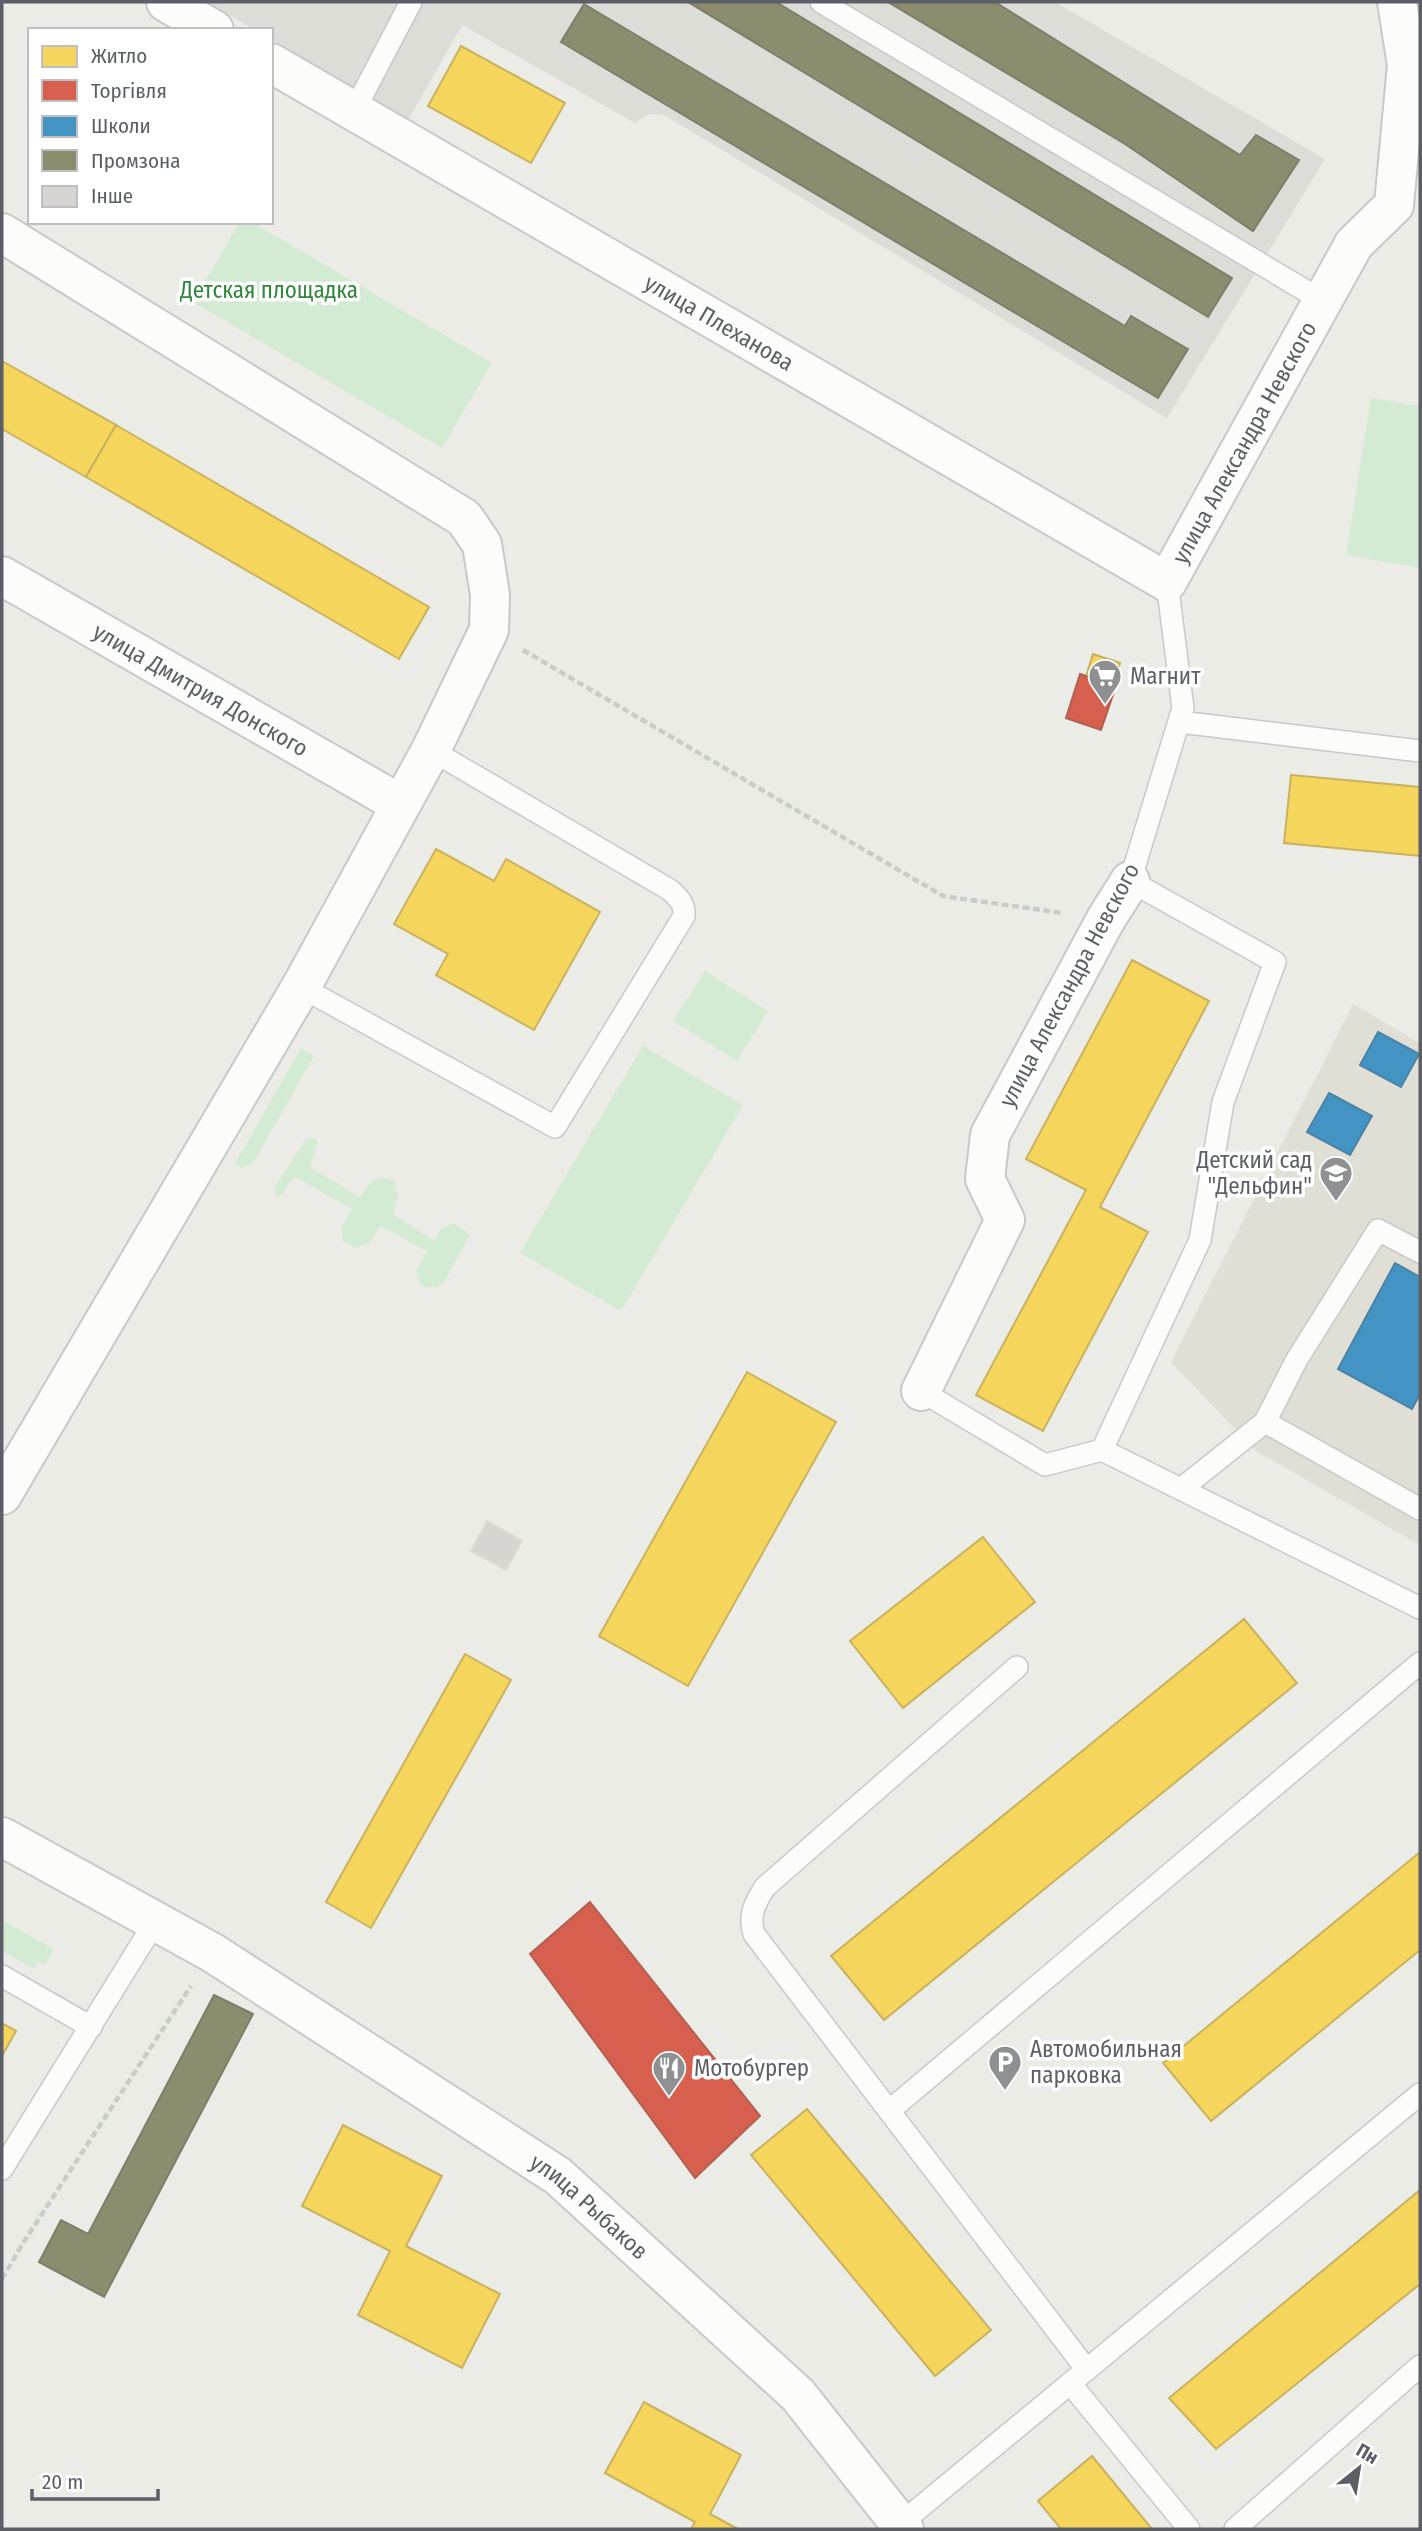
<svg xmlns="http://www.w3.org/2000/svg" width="1422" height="2531" font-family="'Fira Sans Condensed',sans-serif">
<rect width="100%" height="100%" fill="#ecece7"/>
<polygon fill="#ddddd8" points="207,2 1055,2 1325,159 1167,418 664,115 649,114 635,123 462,25 409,119 271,39 271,30 255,30"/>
<polygon fill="#e0dfd6" points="1353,1004 1420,1043 1420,1545 1256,1451 1171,1362"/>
<g fill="#d3ead3">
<polygon points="240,222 252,222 492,363 442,448 193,302"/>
<polygon points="1371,398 1420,406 1420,568 1346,555"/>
<polygon points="705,971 768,1011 737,1061 673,1021"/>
<polygon points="643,1046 743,1105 621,1311 520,1253"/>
<polygon points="301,1048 314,1056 253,1163 242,1168 235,1164"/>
<path d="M 312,1137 L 318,1141 L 310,1167 L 360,1197 C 370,1184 376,1171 394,1181 L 398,1195 L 393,1214 L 434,1241 L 442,1228 L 453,1223 L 470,1234 L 444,1282 L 438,1287 L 424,1287 L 419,1282 L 416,1271 L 427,1251 L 380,1226 L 369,1244 L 355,1248 L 343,1241 L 341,1228 L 352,1209 L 295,1177 L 278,1198 L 276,1198 L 274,1188 L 306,1139 Z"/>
<polygon points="2,1920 54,1949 45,1965 37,1961 34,1969 2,1951"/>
</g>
<g fill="#f6d55c" stroke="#c8b25f" stroke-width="2">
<polygon points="461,46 565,103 531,163 428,106"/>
<polygon points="2,361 116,425 86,477 2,429"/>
<polygon points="116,425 429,607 399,659 86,477"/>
<polygon points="1093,654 1120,663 1114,685 1086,676"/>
<polygon points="1291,775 1420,787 1420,856 1284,843"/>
<polygon points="436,849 494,881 506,859 600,912 534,1030 436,975 448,954 394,924"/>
<polygon points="1132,960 1209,1001 1100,1207 1148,1232 1043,1431 976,1395 1086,1190 1026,1159"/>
<polygon points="747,1372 836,1422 688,1686 599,1636"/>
<polygon points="983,1537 1035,1602 903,1708 850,1641"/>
<polygon points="1244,1619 1297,1683 884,2020 831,1956"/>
<polygon points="465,1654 511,1680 371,1928 326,1902"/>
<polygon points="1420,1852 1420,1950 1211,2121 1163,2063"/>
<polygon points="2,2023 16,2031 2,2056"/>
<polygon points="807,2109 991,2330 935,2376 751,2155"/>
<polygon points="343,2125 442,2176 406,2246 500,2294 462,2368 358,2315 390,2251 302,2206"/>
<polygon points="1420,2190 1420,2284 1216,2449 1169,2398"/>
<polygon points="644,2402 741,2455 710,2514 738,2529 691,2529 695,2522 605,2473"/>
<polygon points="1092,2456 1152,2529 1061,2529 1038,2501"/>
</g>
<g fill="#d6604d" stroke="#b16054" stroke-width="2">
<polygon points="1080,674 1116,686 1101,730 1066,718"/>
<polygon points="590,1902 760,2116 695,2178 530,1954"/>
</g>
<g fill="#4393c3" stroke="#4a83a7" stroke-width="2">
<polygon points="1378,1032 1419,1054 1401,1087 1360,1065"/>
<polygon points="1329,1093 1372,1116 1350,1155 1307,1132"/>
<polygon points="1395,1263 1420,1277 1420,1394 1412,1409 1338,1369"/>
</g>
<g fill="#8c8c6e" stroke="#7e7e6b" stroke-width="2">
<polygon points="688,2 776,2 1232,278 1208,317"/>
<polygon points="888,2 995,2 1240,155 1256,135 1299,160 1253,231 1125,144"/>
<polygon points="584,4 1125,326 1131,316 1188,349 1158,398 561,42"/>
<polygon points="214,1995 253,2014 104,2297 39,2262 61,2220 88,2234"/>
</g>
<polygon fill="#d6d5d2" stroke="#dcdad5" stroke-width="2" points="487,1521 522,1541 506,1570 471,1551"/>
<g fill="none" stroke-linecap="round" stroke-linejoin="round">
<defs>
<g id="lane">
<polyline points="821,2 1323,301"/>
<polyline points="354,111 411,2"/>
<polyline points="1180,722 1420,751"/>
<path d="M 301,987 L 555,1127 L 684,916 C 685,904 679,898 670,890 L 431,750"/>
<polyline points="921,1391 1045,1465 1102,1450 1420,1608"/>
<polyline points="1265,1422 1420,1509"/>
<polyline points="1102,1450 1200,1240 1223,1102 1275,962 1130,881 1183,708 1167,582"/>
<polyline points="1181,1489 1265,1422 1296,1361 1378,1230 1420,1252"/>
<path d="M 1017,1667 L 765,1887 C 755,1903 748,1915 754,1934 L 1087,2370"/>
<polyline points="2,1976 91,2027"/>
<polyline points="889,2111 1420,1663"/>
<polyline points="2,2169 155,1922"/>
<polyline points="1070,2383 1189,2529"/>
<polyline points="900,2524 1420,2094"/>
<polyline points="1235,2529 1420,2366"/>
</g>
<g id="street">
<polyline points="166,2 214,30"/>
<path id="s1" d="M 271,63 L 1167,582 L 1354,244 L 1394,205"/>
<polyline points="1394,205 1407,65 1397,2"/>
<polyline points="2,233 464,518 482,544 490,595 489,630 431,750 301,987 2,1495"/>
<path id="s2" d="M 2,576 L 400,804"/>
<polyline points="921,1391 1005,1220 985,1179 990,1135 1106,919 1130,881"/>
<path id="s3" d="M 2,1837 L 213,1953 L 558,2176 L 798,2395 L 904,2529"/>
</g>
</defs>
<use href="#lane" stroke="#c8c9c7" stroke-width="24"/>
<use href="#street" stroke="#c8c9c7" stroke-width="42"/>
<g stroke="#c8cdca" stroke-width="4.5" stroke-dasharray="7 3.5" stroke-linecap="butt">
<polyline points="523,650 943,896 1062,913"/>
<polyline points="2,2279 23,2243 191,1986"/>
</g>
<use href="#lane" stroke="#fcfcfb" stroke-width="21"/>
<use href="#street" stroke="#fcfcfb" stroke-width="38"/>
</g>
<defs>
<symbol id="supermarket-pin" viewBox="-11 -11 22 30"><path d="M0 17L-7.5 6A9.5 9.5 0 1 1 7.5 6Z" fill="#8e9092" stroke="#fff"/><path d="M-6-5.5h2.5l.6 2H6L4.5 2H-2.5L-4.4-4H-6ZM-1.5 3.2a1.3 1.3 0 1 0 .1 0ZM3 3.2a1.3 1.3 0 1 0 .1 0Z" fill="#fff"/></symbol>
<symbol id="school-pin" viewBox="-11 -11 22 30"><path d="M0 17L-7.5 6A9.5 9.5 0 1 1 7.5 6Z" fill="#8e9092" stroke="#fff"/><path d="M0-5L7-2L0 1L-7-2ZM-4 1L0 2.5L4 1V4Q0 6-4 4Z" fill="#fff"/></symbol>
<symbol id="parking-pin" viewBox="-11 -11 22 30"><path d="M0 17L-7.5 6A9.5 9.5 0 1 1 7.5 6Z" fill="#8e9092" stroke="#fff"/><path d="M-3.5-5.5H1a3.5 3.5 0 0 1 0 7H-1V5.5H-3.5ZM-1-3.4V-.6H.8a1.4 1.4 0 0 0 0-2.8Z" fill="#fff"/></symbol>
<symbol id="restaurant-pin" viewBox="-11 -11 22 30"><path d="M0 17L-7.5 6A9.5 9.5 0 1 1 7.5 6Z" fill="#8e9092" stroke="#fff"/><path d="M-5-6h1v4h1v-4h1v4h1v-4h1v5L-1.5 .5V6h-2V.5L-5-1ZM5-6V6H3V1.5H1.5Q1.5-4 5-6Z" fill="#fff"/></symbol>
</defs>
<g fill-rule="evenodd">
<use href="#supermarket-pin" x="1086" y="657" width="38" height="52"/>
<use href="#school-pin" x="1317" y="1154" width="38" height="52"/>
<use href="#parking-pin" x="986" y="2043" width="38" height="52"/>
<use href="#restaurant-pin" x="650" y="2049" width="38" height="52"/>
</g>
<g text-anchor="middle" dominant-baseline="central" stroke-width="7" stroke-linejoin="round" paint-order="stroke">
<g font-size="23" fill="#30873b" stroke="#fff">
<text x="269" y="290">Детская площадка</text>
</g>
<g font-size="23" fill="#5c5f65" stroke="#fff">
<text stroke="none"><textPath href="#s1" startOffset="518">улица Плеханова</textPath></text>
<text stroke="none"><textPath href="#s1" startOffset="1195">улица Александра Невского</textPath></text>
<text stroke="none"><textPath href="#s2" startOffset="229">улица Дмитрия Донского</textPath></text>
<text transform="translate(1069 985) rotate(-62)">улица Александра Невского</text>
<text stroke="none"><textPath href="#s3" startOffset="695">улица Рыбаков</textPath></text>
</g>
<g font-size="23" fill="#5c5f65" stroke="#fff" text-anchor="start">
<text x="1130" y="676">Магнит</text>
<text x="1312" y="1160" text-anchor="end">Детский сад<tspan x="1312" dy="26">"Дельфин"</tspan></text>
<text x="1030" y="2049">Автомобильная<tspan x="1030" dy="26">парковка</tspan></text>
<text x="694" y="2068">Мотобургер</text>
</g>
</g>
<rect width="1422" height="2531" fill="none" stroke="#5c5f65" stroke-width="7"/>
<rect x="28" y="28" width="245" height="196" fill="#ffffff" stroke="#bebfc1" stroke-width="2"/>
<rect x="42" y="46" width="35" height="21" fill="#f6d55c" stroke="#bebfc1" stroke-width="2"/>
<text x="91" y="63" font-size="21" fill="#5c5f65">Житло</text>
<rect x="42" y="80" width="35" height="21" fill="#d6604d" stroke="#bebfc1" stroke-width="2"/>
<text x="91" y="98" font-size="21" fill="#5c5f65">Торгівля</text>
<rect x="42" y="116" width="35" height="21" fill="#4393c3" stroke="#bebfc1" stroke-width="2"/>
<text x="91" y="133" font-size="21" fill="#5c5f65">Школи</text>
<rect x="42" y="150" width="35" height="21" fill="#8c8c6e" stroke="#bebfc1" stroke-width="2"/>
<text x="91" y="168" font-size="21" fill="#5c5f65">Промзона</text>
<rect x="42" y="186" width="35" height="21" fill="#d6d5d2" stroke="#bebfc1" stroke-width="2"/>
<text x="91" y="203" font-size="21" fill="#5c5f65">Інше</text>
<g transform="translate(1359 2468) rotate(30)" stroke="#ffffff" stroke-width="5" paint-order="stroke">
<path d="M0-5L12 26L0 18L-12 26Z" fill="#5c5f65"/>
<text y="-10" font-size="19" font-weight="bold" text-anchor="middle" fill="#5c5f65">Пн</text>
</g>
<path d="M32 2489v10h126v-10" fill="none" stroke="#5c5f65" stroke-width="3.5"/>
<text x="42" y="2489" font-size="21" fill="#5c5f65" stroke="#ffffff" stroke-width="5" paint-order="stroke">20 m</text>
</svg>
